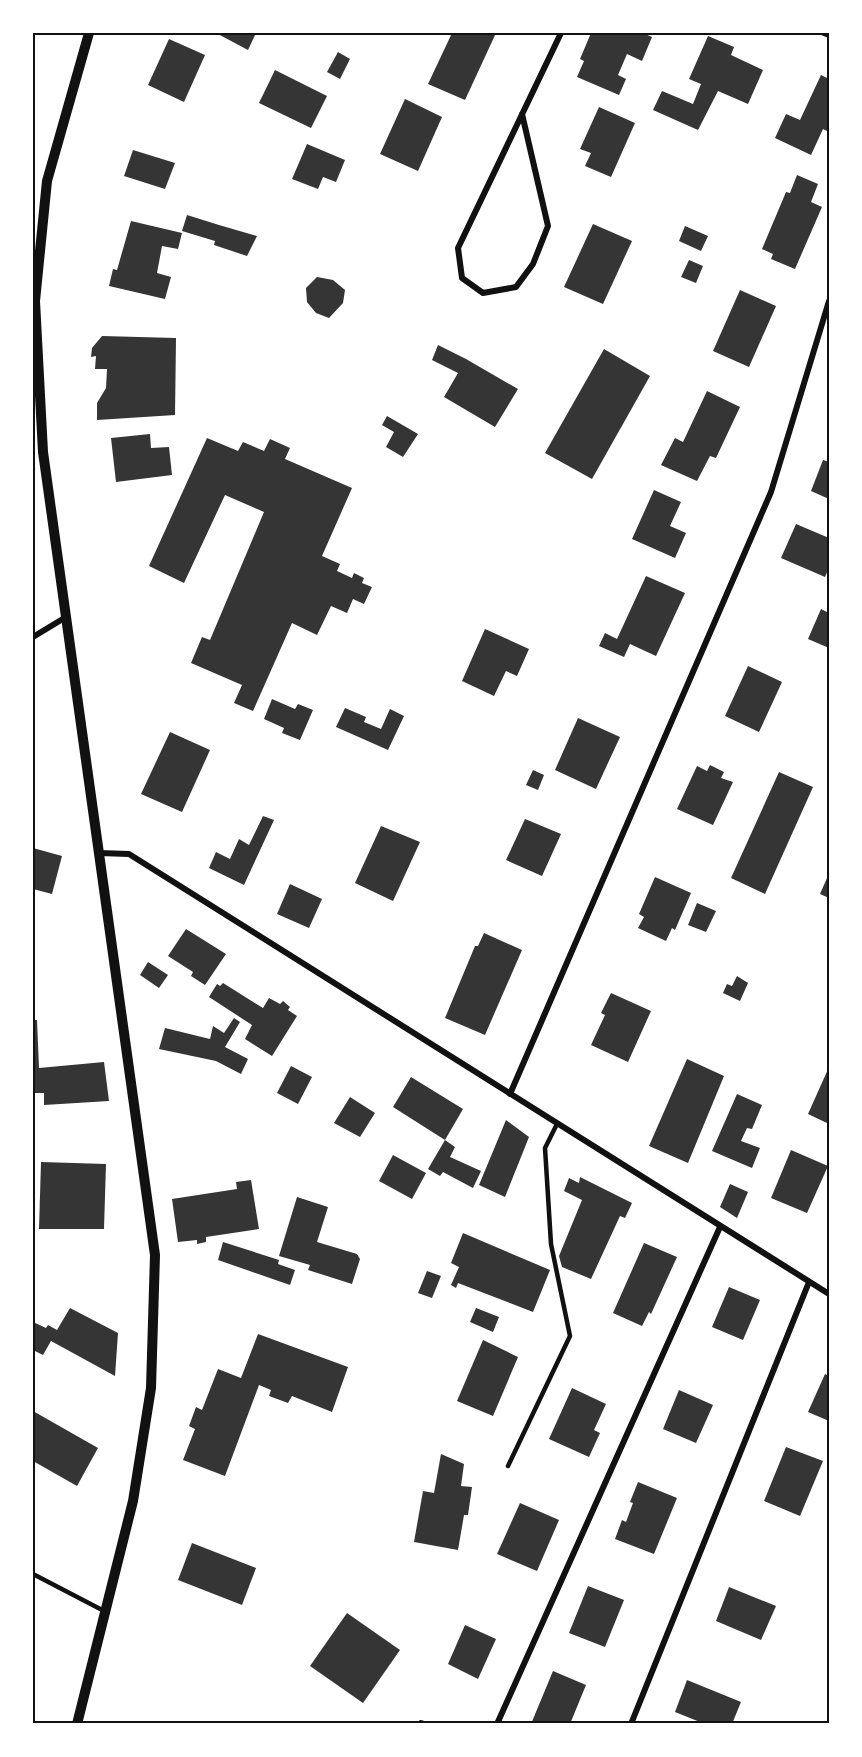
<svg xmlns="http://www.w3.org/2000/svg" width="862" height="1757" font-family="'Roboto Condensed',sans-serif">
<rect width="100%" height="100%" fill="#fff"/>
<g fill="#353535">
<polygon points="216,33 256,33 248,50"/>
<polygon points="452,33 496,33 465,100 428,84"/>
<polygon points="591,33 643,33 652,37 642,61 627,54 618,75 626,79 619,95 577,77 584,61 580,59"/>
<polygon points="708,36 734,47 731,55 763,70 748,104 718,91 698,130 653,110 662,91 693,104 701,84 689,79"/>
<polygon points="169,39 205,55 184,102 148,85"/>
<polygon points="338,52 350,59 340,79 327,72"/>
<polygon points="275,70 327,96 311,128 259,103"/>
<polygon points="821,75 829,79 829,132 823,129 811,155 775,138 786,114 800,120"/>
<polygon points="405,99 442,117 418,171 380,154"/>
<polygon points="599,107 635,123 611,177 585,166 591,153 580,149"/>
<polygon points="307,144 345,160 336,182 323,177 318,189 292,179"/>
<polygon points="133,150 175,163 165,189 124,176"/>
<polygon points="797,175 818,184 811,202 822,207 795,269 771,259 773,254 762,249 786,192 790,193"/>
<polygon points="187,215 219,225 257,236 247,256 214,245 215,241 182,231"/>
<polygon points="131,221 182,233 178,249 162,246 157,273 171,277 165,299 109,286 113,269 117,270"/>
<polygon points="593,224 632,241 603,304 564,287"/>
<polygon points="685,226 708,236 701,251 679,241"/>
<polygon points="689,260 703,266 696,283 681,277"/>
<polygon points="317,277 333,280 345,290 343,303 329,318 316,313 307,302 306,288"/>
<polygon points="740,290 776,306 749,367 713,351"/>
<polygon points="102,336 176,338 175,415 97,420 97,403 106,388 107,369 95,369 96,356 91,357 92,348"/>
<polygon points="438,345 466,359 518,389 495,427 444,397 458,373 432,360"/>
<polygon points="604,349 650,376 592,479 545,453"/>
<polygon points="707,391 740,407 716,458 710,456 697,481 661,465 675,438 683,442"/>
<polygon points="387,416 418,434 403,457 386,447 394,432 382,425"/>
<polygon points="150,434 151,448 169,447 172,475 116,482 111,438"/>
<polygon points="207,438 238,451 243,442 264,451 270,439 290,448 285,459 352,488 322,556 340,564 337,571 352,578 354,573 364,578 362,583 372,587 364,604 353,599 347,613 331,606 317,635 292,623 253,711 234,703 242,685 191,663 202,637 210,640 264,512 225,495 184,583 149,566"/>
<polygon points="823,460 829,462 829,499 811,491"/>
<polygon points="654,490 681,502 670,526 686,533 675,558 632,539"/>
<polygon points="796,524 829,538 829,568 825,577 781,558"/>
<polygon points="646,576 685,593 656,656 630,644 624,657 599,646 605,633 617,639"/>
<polygon points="821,609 829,613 829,648 808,639"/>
<polygon points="485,629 529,649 517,676 506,671 494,696 462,681"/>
<polygon points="748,666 782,682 759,732 725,716"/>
<polygon points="272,699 295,709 298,704 313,710 300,740 282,733 284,728 264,719"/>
<polygon points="345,708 366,717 364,722 381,729 390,709 404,716 388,750 336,727"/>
<polygon points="578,718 620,737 596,789 555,770"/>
<polygon points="170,732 210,750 182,812 141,794"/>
<polygon points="710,765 724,772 721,778 733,782 713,825 677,809 697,766 707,771"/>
<polygon points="533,770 544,775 538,790 526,785"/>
<polygon points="779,772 813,787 765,894 731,878"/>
<polygon points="263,816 274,820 244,885 209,868 216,852 230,859 239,839 249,845"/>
<polygon points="525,819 561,834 542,876 506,860"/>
<polygon points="381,826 420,842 393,901 355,883"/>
<polygon points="33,848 62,856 52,894 33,889"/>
<polygon points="655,877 691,893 675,930 672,928 666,941 638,928 644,917 639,914"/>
<polygon points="827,878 829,879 829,898 820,894"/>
<polygon points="290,884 322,899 309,928 277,914"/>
<polygon points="697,903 716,911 706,932 688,925"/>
<polygon points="186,929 226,954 205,985 191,976 193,972 168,956"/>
<polygon points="484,933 522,950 485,1035 445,1018 475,946 478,946"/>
<polygon points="148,962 168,975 159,988 140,975"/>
<polygon points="737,976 748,983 740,1001 723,993 727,984 732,986"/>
<polygon points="223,983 263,1008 269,998 280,1004 283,1001 290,1007 288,1010 297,1016 272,1056 245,1039 252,1025 209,997 217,984 220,986"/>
<polygon points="611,993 651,1011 628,1062 591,1045 605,1015 601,1013"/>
<polygon points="234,1018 240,1022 225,1047 248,1059 241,1074 216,1061 159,1049 165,1028 210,1039 213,1026 224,1033"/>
<polygon points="33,1020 37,1020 39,1068 104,1062 109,1101 44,1105 44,1093 33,1093"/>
<polygon points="687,1059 724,1076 688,1163 649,1146"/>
<polygon points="291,1066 312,1077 298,1104 277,1093"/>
<polygon points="829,1067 829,1124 808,1114"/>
<polygon points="411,1077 463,1109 445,1140 393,1107"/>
<polygon points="737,1094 762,1105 752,1129 747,1128 741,1141 760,1148 752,1168 712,1151"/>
<polygon points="350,1097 375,1113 360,1137 334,1123"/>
<polygon points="506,1120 529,1137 505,1197 479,1185"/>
<polygon points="445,1140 455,1147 450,1157 481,1171 473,1188 443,1172 440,1176 428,1169"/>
<polygon points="791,1150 828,1166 807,1213 771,1198"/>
<polygon points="393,1155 426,1173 412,1199 379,1181"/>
<polygon points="41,1162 106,1164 104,1229 39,1229"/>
<polygon points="580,1177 632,1203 625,1218 620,1216 591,1279 562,1267 559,1256 582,1200 564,1191 569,1178 579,1183"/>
<polygon points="251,1180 259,1229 206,1237 206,1242 197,1244 197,1240 178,1242 172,1199 237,1189 236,1182"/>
<polygon points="730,1184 748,1192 737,1218 720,1207"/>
<polygon points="297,1197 328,1207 317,1242 357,1254 360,1259 352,1284 308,1270 310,1265 279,1256"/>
<polygon points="463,1233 550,1270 533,1312 458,1283 456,1288 451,1285 459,1267 451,1263"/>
<polygon points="223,1242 279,1260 278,1264 295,1270 290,1285 218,1260"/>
<polygon points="644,1243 677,1257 651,1314 649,1312 642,1326 613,1313"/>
<polygon points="427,1271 441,1276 432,1298 418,1293"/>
<polygon points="729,1287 760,1300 743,1340 712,1327"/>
<polygon points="70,1308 118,1333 115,1376 51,1341 43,1355 33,1350 33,1322 46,1328 48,1325 57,1330"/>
<polygon points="476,1308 499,1317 493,1332 470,1322"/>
<polygon points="258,1334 348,1367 332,1412 292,1396 288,1403 269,1396 271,1390 259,1385 225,1476 183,1460 195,1429 189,1426 196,1407 202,1410 218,1369 241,1378"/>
<polygon points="483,1340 518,1357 493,1416 457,1401"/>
<polygon points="825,1374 829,1376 829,1421 808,1412"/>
<polygon points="572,1388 606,1404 594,1430 600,1433 589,1457 549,1439"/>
<polygon points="679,1390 713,1405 696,1443 663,1429"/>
<polygon points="33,1411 98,1448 77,1486 33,1461"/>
<polygon points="786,1447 823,1461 800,1516 764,1501"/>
<polygon points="441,1454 464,1464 461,1486 472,1487 468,1515 464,1515 458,1550 414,1542 423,1491 434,1493"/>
<polygon points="638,1482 677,1498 654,1554 615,1539 622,1520 626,1522 633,1503 630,1502"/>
<polygon points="520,1503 559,1520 537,1571 497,1554"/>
<polygon points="192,1543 256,1568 242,1605 178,1580"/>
<polygon points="588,1586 624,1600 605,1647 569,1633"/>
<polygon points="729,1587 776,1606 761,1640 716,1621"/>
<polygon points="347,1613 400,1650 363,1703 310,1666"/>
<polygon points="465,1625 496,1639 478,1679 448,1664"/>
<polygon points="553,1671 586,1685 570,1724 531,1724"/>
<polygon points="687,1680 741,1702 732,1724 705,1724 675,1712"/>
</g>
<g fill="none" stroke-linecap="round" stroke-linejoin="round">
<g stroke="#111" stroke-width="4.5">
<polyline points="508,1466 570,1336 551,1244 545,1148 557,1124"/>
<polyline points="33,1574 106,1612"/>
</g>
<g stroke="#111" stroke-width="6">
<polyline points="824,33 829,35"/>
<polyline points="522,114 548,226 533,264 516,287 483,293 462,278 458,248 561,33"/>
<polyline points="33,637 66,617"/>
<polyline points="99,853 129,854 829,1294"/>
<polyline points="510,1094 771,492 829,301"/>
<polyline points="421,1723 424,1724"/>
<polyline points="497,1724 720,1227"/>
<polyline points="631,1724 809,1282"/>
</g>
<polyline stroke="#111" stroke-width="10" points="77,1724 133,1501 151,1388 155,1255 43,452 35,301 47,181 89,33"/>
</g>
<rect width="862" height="1757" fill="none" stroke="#ffffff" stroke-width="69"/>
<rect x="34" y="34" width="794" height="1688" fill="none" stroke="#111" stroke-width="2"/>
</svg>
